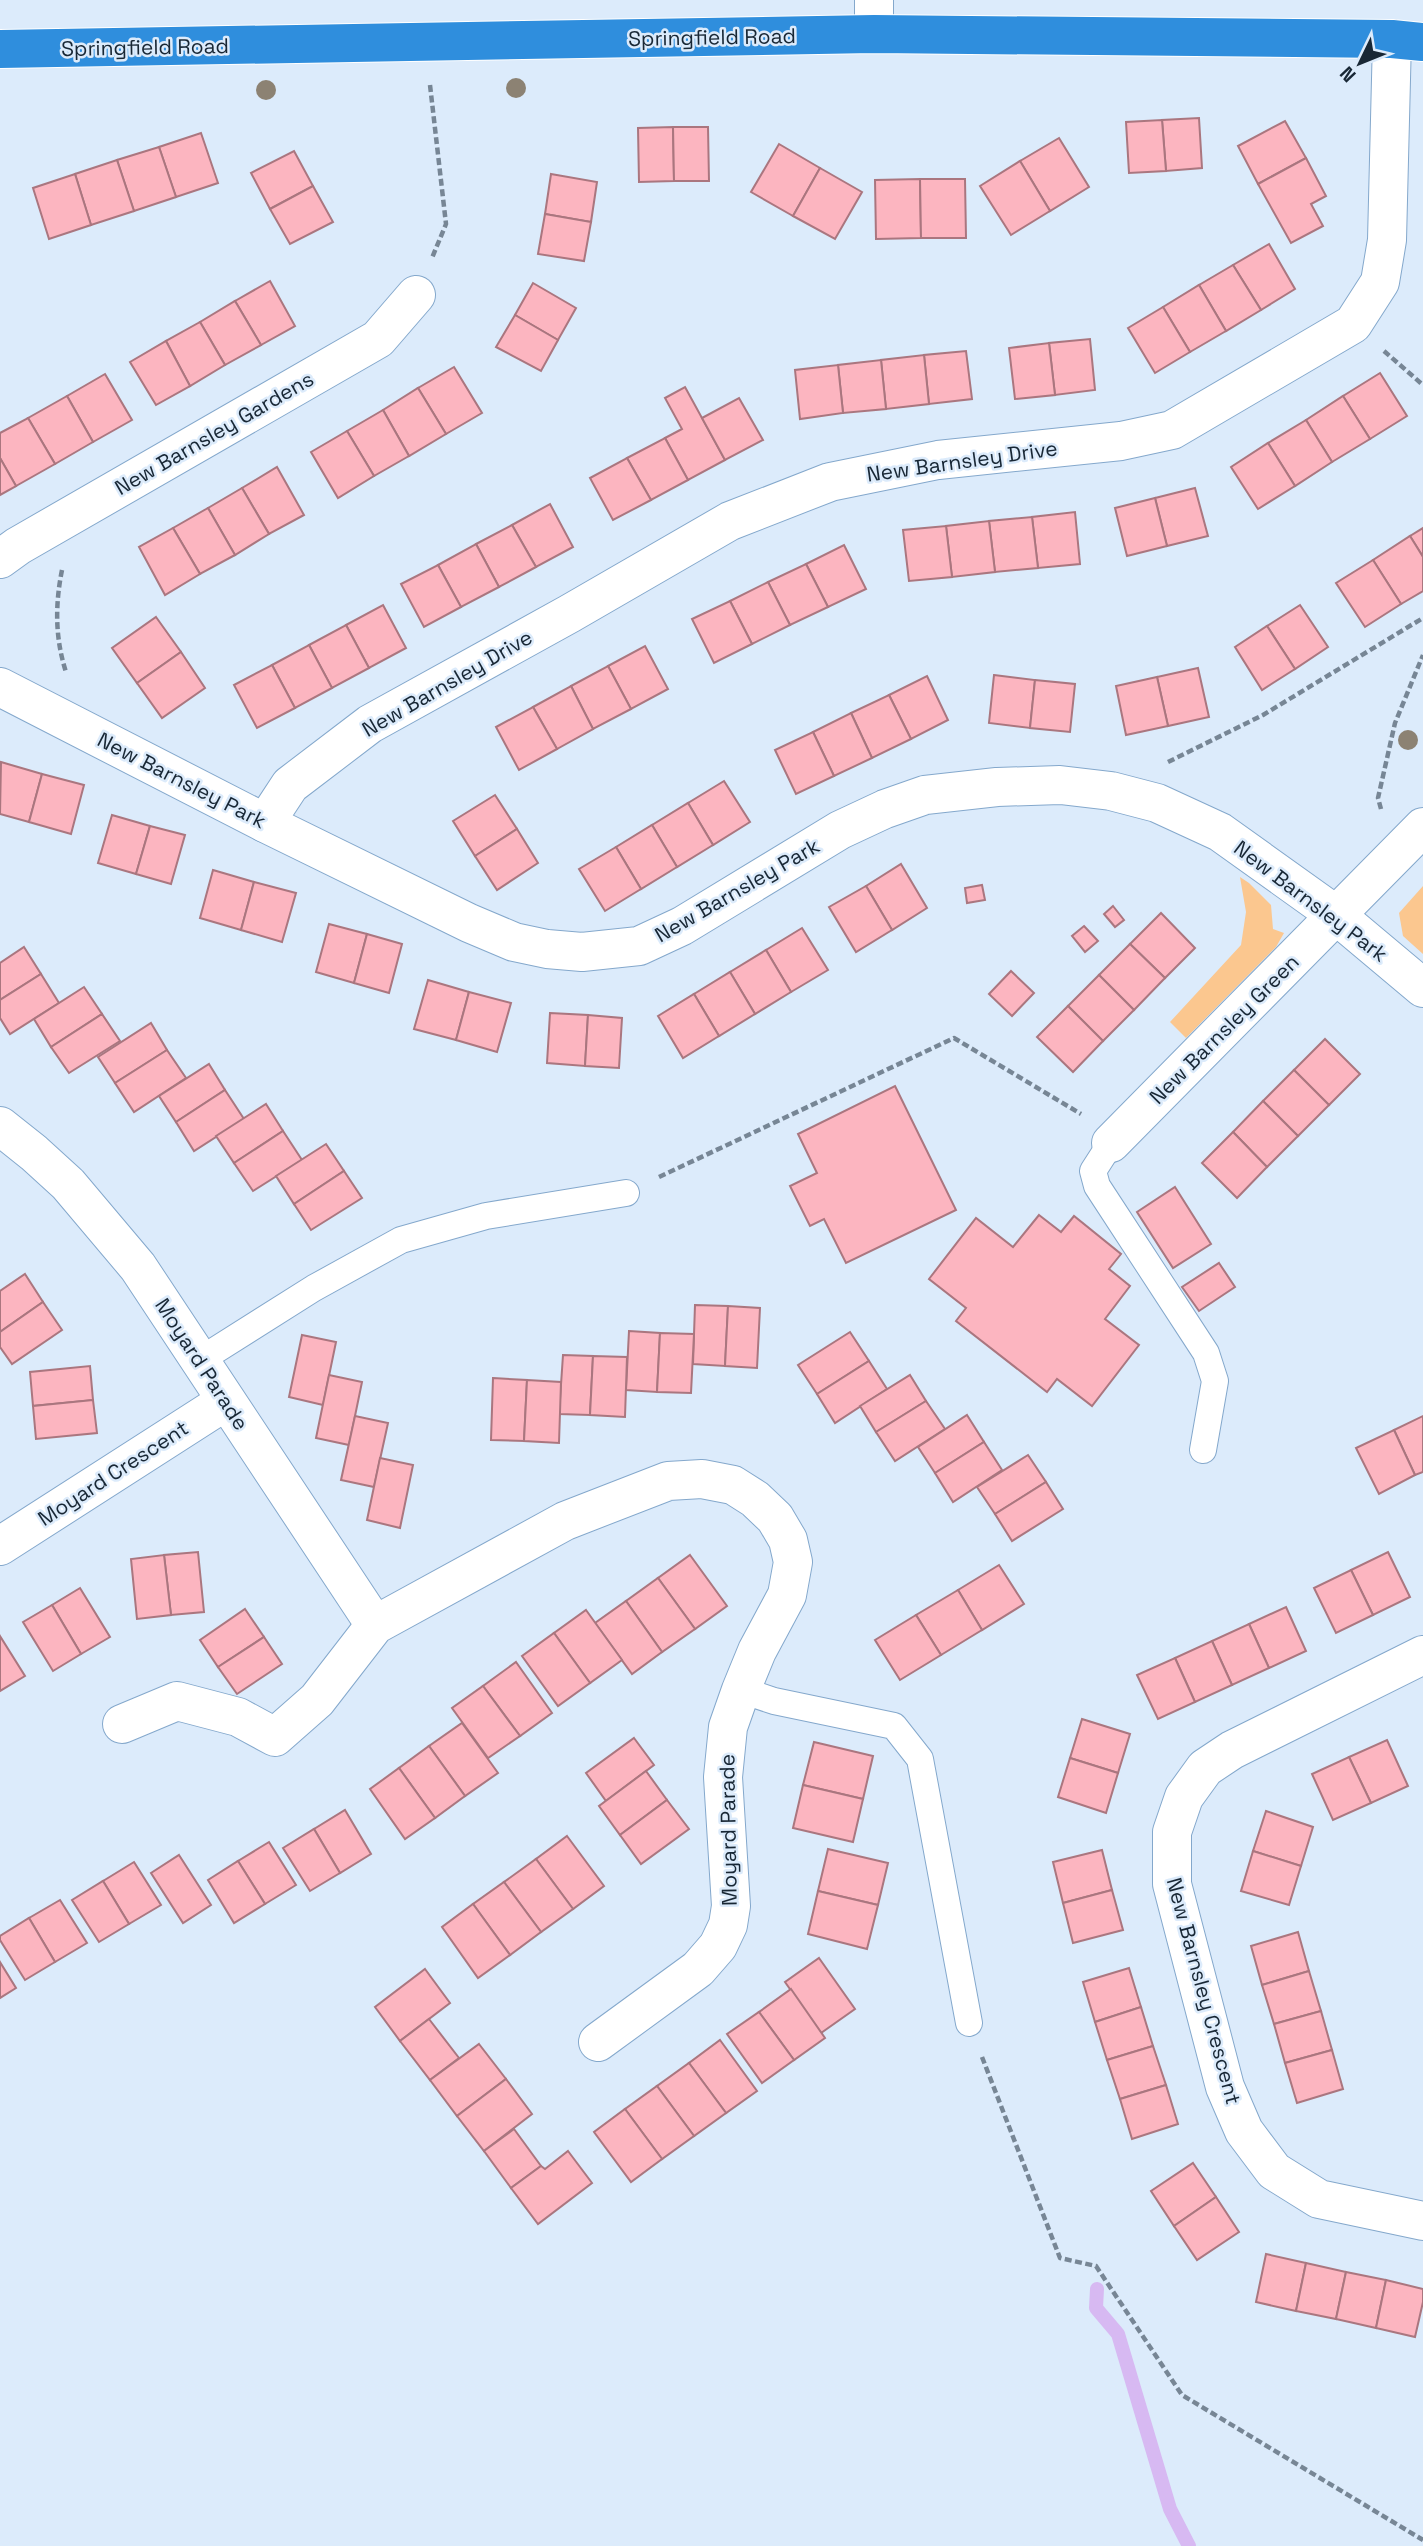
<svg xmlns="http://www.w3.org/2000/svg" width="1423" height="2546" font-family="'Space Grotesk',sans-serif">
<rect width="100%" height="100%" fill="#dcebfb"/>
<g fill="#fbc78f">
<polygon points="1240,877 1249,883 1271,905 1273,929 1284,933 1276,947 1186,1038 1170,1022 1241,945 1246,912"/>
<polygon points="1423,886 1423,954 1403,936 1399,913"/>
</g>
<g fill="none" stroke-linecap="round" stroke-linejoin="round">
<polyline stroke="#d7b9f2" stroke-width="14" points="1097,2289 1096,2308 1118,2334 1170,2509 1189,2546"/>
</g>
<g fill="#fcb5c0" stroke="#aa767f" stroke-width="2">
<polygon points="1199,118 1202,168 1166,171 1162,120"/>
<polygon points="1162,120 1166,171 1129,173 1126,122"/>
<polygon points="1285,121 1306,158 1258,184 1238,146"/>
<polygon points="673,127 674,181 639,182 638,128"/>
<polygon points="673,127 708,127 709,181 674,181"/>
<polygon points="201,133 218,183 176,197 159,147"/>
<polygon points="1059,138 1089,187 1050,211 1020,161"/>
<polygon points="779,144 820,168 793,216 751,192"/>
<polygon points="159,147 176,197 134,211 117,160"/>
<polygon points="294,151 313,186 270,209 251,173"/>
<polygon points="1306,158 1326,196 1311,204 1323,226 1291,243 1258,184"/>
<polygon points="117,160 134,211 91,225 75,174"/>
<polygon points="1020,161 1050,211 1011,235 980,186"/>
<polygon points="820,168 862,192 835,239 793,216"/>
<polygon points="75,174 91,225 49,239 33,188"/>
<polygon points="551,174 597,182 591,222 545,214"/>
<polygon points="920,179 921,238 876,239 875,180"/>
<polygon points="920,179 965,179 966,238 921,238"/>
<polygon points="313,186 333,222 290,244 270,209"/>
<polygon points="545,214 591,222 584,261 538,254"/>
<polygon points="1269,244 1295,289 1261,310 1233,265"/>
<polygon points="1233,265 1261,310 1226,331 1199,285"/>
<polygon points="270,281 295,326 261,345 235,301"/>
<polygon points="533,283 576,308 558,340 515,315"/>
<polygon points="1199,285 1226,331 1190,352 1163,307"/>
<polygon points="235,301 261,345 225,365 200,322"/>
<polygon points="1163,307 1190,352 1155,373 1128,328"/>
<polygon points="515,315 558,340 541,371 496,347"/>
<polygon points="200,322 225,365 190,386 166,341"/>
<polygon points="1090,339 1095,390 1055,395 1049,343"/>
<polygon points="166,341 190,386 156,405 130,362"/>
<polygon points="1049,343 1055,395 1015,399 1009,348"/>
<polygon points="966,351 972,399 929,404 924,355"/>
<polygon points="924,355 929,404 886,409 881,360"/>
<polygon points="881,360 886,409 843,413 838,365"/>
<polygon points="838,365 843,413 800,419 795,370"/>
<polygon points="454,367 482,413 446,434 418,388"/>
<polygon points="1380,373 1407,416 1370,439 1343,396"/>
<polygon points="105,374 132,420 93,442 67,396"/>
<polygon points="685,387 725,460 688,480 665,438 682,429 665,398"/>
<polygon points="418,388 446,434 409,456 383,410"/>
<polygon points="67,396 93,442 55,464 28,418"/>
<polygon points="1343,396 1370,439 1332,462 1306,420"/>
<polygon points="739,398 763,440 725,460 702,418"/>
<polygon points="383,410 409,456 374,476 347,431"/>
<polygon points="28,418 55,464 16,486 0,458 0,433"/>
<polygon points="1306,420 1332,462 1295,486 1268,443"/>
<polygon points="347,431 374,476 338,498 311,452"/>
<polygon points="665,438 688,480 651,500 627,458"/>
<polygon points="1268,443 1295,486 1258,509 1231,467"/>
<polygon points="0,458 16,486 0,495"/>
<polygon points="627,458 651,500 613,520 590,478"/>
<polygon points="277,467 304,515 269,534 242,488"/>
<polygon points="242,488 269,534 235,555 208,508"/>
<polygon points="1195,488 1208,536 1167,546 1155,498"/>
<polygon points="1155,498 1167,546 1127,556 1115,508"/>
<polygon points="550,504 573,547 536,567 512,525"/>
<polygon points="208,508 235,555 200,574 173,528"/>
<polygon points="1075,512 1080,564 1038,568 1032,517"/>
<polygon points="1032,517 1038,568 995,572 989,521"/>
<polygon points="989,521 995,572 952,577 946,526"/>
<polygon points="512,525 536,567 499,587 476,544"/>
<polygon points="946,526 952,577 909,581 903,530"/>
<polygon points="173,528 200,574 165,595 139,547"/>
<polygon points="1423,528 1423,557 1410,536"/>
<polygon points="1410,536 1423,557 1423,591 1401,604 1373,560"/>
<polygon points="476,544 499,587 461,607 438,565"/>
<polygon points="844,545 866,589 828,607 806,564"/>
<polygon points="1373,560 1401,604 1365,627 1336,583"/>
<polygon points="806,564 828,607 790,625 768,582"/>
<polygon points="438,565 461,607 424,627 401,584"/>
<polygon points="768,582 790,625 752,644 730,601"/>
<polygon points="730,601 752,644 714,663 692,619"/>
<polygon points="383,605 406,648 369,668 346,625"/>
<polygon points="1300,605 1328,647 1295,669 1267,626"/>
<polygon points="156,617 181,652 137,683 112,648"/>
<polygon points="346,625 369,668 332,688 309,645"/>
<polygon points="1267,626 1295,669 1262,690 1235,647"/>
<polygon points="309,645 332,688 295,708 272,665"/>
<polygon points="645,646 668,689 631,709 608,666"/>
<polygon points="181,652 205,688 162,718 137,683"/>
<polygon points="272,665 295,708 257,728 234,685"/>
<polygon points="608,666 631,709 593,729 571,686"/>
<polygon points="1198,668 1209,717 1168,726 1157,677"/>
<polygon points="994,675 1035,680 1030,728 989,723"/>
<polygon points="927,676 948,720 911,739 889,695"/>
<polygon points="1157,677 1168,726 1126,735 1116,686"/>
<polygon points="1035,680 1075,684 1070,732 1030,728"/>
<polygon points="571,686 593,729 557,749 533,707"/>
<polygon points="889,695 911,739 872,758 851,713"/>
<polygon points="533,707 557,749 519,770 496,727"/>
<polygon points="851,713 872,758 834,776 813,732"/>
<polygon points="813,732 834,776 796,794 775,750"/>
<polygon points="1,762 42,774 29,822 0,814"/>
<polygon points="42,774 84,785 71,834 29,822"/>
<polygon points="724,781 750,822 713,845 688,803"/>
<polygon points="495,795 517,829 475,856 453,821"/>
<polygon points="688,803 713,845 677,867 652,825"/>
<polygon points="112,815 150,826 136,874 98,863"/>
<polygon points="652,825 677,867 641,889 616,847"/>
<polygon points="150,826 185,835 171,884 136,874"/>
<polygon points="517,829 538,863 497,890 475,856"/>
<polygon points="616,847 641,889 605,911 579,869"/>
<polygon points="901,864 927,908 892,930 866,886"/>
<polygon points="213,870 254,882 241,930 200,918"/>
<polygon points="254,882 296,893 282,942 241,930"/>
<polygon points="982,885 985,900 967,903 965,888"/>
<polygon points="866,886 892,930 856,952 829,907"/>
<polygon points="1113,906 1124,920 1115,927 1104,914"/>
<polygon points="1161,913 1195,948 1165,978 1130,944"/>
<polygon points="329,924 367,934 354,983 316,972"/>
<polygon points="1084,926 1098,941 1085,952 1072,936"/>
<polygon points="802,928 828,970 791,992 766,950"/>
<polygon points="367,934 402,944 389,993 354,983"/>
<polygon points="1130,944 1165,978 1134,1010 1099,975"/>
<polygon points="24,947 41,974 0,1000 0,963"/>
<polygon points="766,950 791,992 755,1014 730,972"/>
<polygon points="1011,971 1034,993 1012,1016 989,994"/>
<polygon points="730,972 755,1014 719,1036 694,994"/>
<polygon points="41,974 59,1003 10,1034 0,1018 0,1000"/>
<polygon points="1099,975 1134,1010 1103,1041 1068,1006"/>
<polygon points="428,980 469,992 456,1040 414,1029"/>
<polygon points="84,987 102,1014 51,1047 34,1019"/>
<polygon points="469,992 511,1003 497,1052 456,1040"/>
<polygon points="694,994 719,1036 683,1058 658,1016"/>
<polygon points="1068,1006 1103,1041 1073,1072 1037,1037"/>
<polygon points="550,1013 588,1015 585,1066 547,1063"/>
<polygon points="102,1014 120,1041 69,1073 51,1047"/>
<polygon points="588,1015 622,1018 619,1068 585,1066"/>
<polygon points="151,1023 167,1050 115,1083 98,1057"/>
<polygon points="1325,1039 1360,1074 1329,1105 1294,1070"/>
<polygon points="167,1050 186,1078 134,1112 115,1083"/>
<polygon points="209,1064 225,1090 176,1122 159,1096"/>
<polygon points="1294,1070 1329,1105 1298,1136 1263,1101"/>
<polygon points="895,1086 956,1210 846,1263 824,1219 810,1226 790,1186 817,1173 798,1134"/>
<polygon points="225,1090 244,1119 194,1151 176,1122"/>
<polygon points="1263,1101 1298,1136 1267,1167 1233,1132"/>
<polygon points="266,1104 283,1131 234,1163 216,1136"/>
<polygon points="283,1131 302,1160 253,1191 234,1163"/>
<polygon points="1233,1132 1267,1167 1237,1198 1202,1163"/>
<polygon points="326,1144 344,1171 294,1204 276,1176"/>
<polygon points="344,1171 362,1198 311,1230 294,1204"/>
<polygon points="1175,1187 1211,1244 1173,1268 1137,1212"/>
<polygon points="1039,1215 1061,1232 1074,1216 1121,1254 1109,1269 1130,1286 1105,1319 1139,1345 1092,1406 1057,1379 1047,1392 956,1321 966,1308 929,1279 976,1218 1013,1247"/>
<polygon points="1219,1263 1235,1287 1199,1311 1182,1287"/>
<polygon points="25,1274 43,1302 0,1332 0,1291"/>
<polygon points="43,1302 62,1330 12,1364 0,1347 0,1332"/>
<polygon points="695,1305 728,1306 725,1366 693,1364"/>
<polygon points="728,1306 760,1308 757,1368 725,1366"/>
<polygon points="629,1331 660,1333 657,1392 626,1390"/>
<polygon points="850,1332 869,1361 817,1394 798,1365"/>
<polygon points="660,1333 694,1334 691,1393 657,1392"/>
<polygon points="302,1335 336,1342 323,1405 289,1397"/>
<polygon points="563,1355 593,1356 590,1415 559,1414"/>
<polygon points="593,1356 627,1357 625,1417 590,1415"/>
<polygon points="869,1361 887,1389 835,1423 817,1394"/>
<polygon points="90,1366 93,1400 33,1406 30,1372"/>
<polygon points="329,1375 362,1382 349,1445 316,1438"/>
<polygon points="910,1375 926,1401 876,1432 860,1406"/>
<polygon points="493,1378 527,1380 524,1441 491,1440"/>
<polygon points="527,1380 561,1382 559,1443 524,1441"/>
<polygon points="93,1400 97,1433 36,1439 33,1406"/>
<polygon points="926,1401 945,1429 895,1461 876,1432"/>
<polygon points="967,1415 984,1442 935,1473 918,1447"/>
<polygon points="355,1416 388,1423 374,1487 341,1480"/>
<polygon points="1423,1416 1423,1472 1415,1475 1394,1430"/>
<polygon points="1394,1430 1415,1475 1379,1494 1356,1448"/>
<polygon points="984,1442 1002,1470 953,1502 935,1473"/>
<polygon points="1028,1455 1046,1482 995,1514 977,1487"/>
<polygon points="380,1458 413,1465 400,1528 367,1520"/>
<polygon points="1046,1482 1063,1509 1012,1541 995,1514"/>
<polygon points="198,1552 204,1612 171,1615 164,1555"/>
<polygon points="1388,1552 1410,1597 1373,1615 1351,1570"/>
<polygon points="164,1555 171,1615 137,1619 131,1559"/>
<polygon points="690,1555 727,1606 695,1629 658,1578"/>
<polygon points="999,1565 1024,1604 982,1630 958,1590"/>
<polygon points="1351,1570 1373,1615 1336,1633 1314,1588"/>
<polygon points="658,1578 695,1629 662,1652 626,1601"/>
<polygon points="80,1588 110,1637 81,1654 52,1605"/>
<polygon points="958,1590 982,1630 941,1655 916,1615"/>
<polygon points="626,1601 662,1652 632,1674 595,1623"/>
<polygon points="52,1605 81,1654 53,1671 23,1622"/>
<polygon points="1286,1607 1306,1651 1269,1668 1249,1624"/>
<polygon points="245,1609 264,1637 218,1667 200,1640"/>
<polygon points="586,1610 622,1660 590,1683 554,1633"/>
<polygon points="916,1615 941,1655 900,1680 875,1640"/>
<polygon points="1249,1624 1269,1668 1232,1685 1212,1641"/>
<polygon points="554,1633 590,1683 558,1706 522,1656"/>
<polygon points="0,1636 25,1676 0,1691"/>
<polygon points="264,1637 282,1664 237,1694 218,1667"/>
<polygon points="1212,1641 1232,1685 1195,1702 1175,1658"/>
<polygon points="1175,1658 1195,1702 1158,1719 1137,1675"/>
<polygon points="516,1662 552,1713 520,1736 483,1686"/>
<polygon points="483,1686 520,1736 488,1758 452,1708"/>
<polygon points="1082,1719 1130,1734 1118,1773 1070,1758"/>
<polygon points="462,1723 498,1773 465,1796 429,1746"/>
<polygon points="634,1738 654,1765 606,1801 586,1773"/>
<polygon points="1387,1740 1408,1786 1371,1803 1349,1757"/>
<polygon points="814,1742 873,1756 863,1799 803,1785"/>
<polygon points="429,1746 465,1796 435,1818 399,1768"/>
<polygon points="1349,1757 1371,1803 1333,1820 1312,1774"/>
<polygon points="1070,1758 1118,1773 1106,1813 1058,1797"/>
<polygon points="399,1768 435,1818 405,1839 370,1789"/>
<polygon points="646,1771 667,1800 620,1835 599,1806"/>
<polygon points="803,1785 863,1799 853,1842 793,1828"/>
<polygon points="667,1800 689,1829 641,1864 620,1835"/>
<polygon points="345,1810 371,1854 340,1873 314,1829"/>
<polygon points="1266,1811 1313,1827 1301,1866 1253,1851"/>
<polygon points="314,1829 340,1873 310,1891 283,1848"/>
<polygon points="567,1836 604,1886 573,1909 536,1859"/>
<polygon points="269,1842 296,1885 265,1904 238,1861"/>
<polygon points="828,1849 888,1863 878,1905 818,1891"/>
<polygon points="1102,1850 1112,1890 1063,1903 1053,1862"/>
<polygon points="1253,1851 1301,1866 1289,1905 1241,1891"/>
<polygon points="179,1855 211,1905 183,1923 151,1873"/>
<polygon points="536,1859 573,1909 541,1932 504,1882"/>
<polygon points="238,1861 265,1904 234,1923 208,1880"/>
<polygon points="134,1862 161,1905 129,1924 103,1881"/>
<polygon points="103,1881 129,1924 99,1942 72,1900"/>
<polygon points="504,1882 541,1932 510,1955 473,1904"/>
<polygon points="1112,1890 1123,1930 1073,1943 1063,1903"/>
<polygon points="818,1891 878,1905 867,1949 808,1934"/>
<polygon points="60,1900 87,1943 55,1962 29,1918"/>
<polygon points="473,1904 510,1955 478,1978 442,1927"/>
<polygon points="29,1918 55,1962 25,1980 0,1940 0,1936"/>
<polygon points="1298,1932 1309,1971 1262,1985 1251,1946"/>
<polygon points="819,1958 855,2009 821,2033 785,1982"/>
<polygon points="0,1962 16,1988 0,1998"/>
<polygon points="1129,1968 1141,2007 1095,2022 1083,1982"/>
<polygon points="425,1969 450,2003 400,2041 375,2007"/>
<polygon points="1309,1971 1321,2011 1274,2024 1262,1985"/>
<polygon points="791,1989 825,2038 794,2060 759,2012"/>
<polygon points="1141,2007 1153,2046 1107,2060 1095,2022"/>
<polygon points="1321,2011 1332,2050 1285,2063 1274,2024"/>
<polygon points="759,2012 794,2060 762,2083 727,2034"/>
<polygon points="429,2019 459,2058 430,2080 400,2041"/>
<polygon points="720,2040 757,2091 726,2113 689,2063"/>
<polygon points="479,2044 506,2079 457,2116 430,2080"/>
<polygon points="1153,2046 1166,2085 1120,2099 1107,2060"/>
<polygon points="1332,2050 1343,2089 1297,2103 1285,2063"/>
<polygon points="689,2063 726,2113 694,2136 657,2086"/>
<polygon points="506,2079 532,2114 484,2151 457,2116"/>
<polygon points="1166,2085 1178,2124 1132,2139 1120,2099"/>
<polygon points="657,2086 694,2136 662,2159 625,2109"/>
<polygon points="625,2109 662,2159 631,2182 594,2132"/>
<polygon points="514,2129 541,2166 511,2188 484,2151"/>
<polygon points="568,2151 592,2183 538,2224 511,2188 541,2166 545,2169"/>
<polygon points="1193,2163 1216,2197 1174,2226 1151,2191"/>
<polygon points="1216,2197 1239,2232 1197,2260 1174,2226"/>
<polygon points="1266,2254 1306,2263 1296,2311 1256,2302"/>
<polygon points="1306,2263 1346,2272 1336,2319 1296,2311"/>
<polygon points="1346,2272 1386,2280 1376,2328 1336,2319"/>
<polygon points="1386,2280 1423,2289 1423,2302 1415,2337 1376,2328"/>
</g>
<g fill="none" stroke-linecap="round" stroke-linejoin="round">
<defs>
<g id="lane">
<polyline points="1111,1143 1093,1171 1097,1186 1206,1353 1215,1381 1203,1450"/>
<polyline points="200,1360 314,1288 401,1240 486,1216 626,1193"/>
<polyline points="741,1690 774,1701 894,1726 920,1759 969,2023"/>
</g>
<g id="street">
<polyline points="874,34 874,0"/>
<polyline points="0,559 18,546 378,339 416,295"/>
<polyline points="0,687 265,823 469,923 514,942 547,949 582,952 639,946 682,926 840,830 885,809 925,795 997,787 1060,785 1111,791 1157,803 1220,832 1336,915 1423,988"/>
<polyline points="265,823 290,785 370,724 569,614 730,521 830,482 938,460 1121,441 1172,430 1353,324 1380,282 1387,240 1392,39"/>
<polyline points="0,1126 34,1153 68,1184 138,1267 375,1625"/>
<polyline points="1111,1143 1423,827"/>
<polyline points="0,1546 226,1401"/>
<polyline points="1423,1655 1232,1750 1205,1768 1184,1797 1172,1832 1172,1884 1225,2087 1244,2131 1274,2171 1319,2199 1423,2221"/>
<polyline points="122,1724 177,1701 238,1717 275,1737 317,1700 375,1625 565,1521 668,1481 702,1479 733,1485 755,1499 775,1518 788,1540 793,1562 787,1595 757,1651 741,1690 728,1727 723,1777 731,1906 728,1925 718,1946 698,1969 598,2042"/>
</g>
<polyline id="highway" points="0,49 874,34 1392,39 1423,42"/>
</defs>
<use href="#lane" stroke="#84a8cc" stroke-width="28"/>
<use href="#street" stroke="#84a8cc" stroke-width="40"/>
<use href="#highway" stroke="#fff" stroke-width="40"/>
<g stroke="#778695" stroke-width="4.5" stroke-dasharray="7 3.5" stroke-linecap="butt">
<polyline points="430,85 446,224 432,258"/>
<polyline points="1384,351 1423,385"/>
<path d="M 62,570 C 55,605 55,638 66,672"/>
<polyline points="1168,762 1263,715 1423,618"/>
<polyline points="1381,809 1378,798 1395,723 1423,655"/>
<polyline points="659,1177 954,1038 1081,1114"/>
<polyline points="982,2057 1060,2258 1096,2266 1182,2395 1423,2540"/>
</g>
<use href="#lane" stroke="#fff" stroke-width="26"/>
<use href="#street" stroke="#fff" stroke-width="38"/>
<use href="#highway" stroke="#2f8edd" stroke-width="38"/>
</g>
<g fill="#8c8273">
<circle cx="516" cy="88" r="10"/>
<circle cx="266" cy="90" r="10"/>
<circle cx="1408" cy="740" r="10"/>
</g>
<g text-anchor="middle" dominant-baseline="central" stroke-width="5" stroke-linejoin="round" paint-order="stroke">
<g font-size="21" fill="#182735" stroke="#dcebfb">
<text transform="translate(712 37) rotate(-1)">Springfield Road</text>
<text transform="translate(145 47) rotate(-1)">Springfield Road</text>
<text transform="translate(214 433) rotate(-30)">New Barnsley Gardens</text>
<text transform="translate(962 461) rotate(-8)">New Barnsley Drive</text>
<text transform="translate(447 683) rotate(-30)">New Barnsley Drive</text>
<text transform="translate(182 780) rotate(27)">New Barnsley Park</text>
<text transform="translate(737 890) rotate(-30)">New Barnsley Park</text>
<text transform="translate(1311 901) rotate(37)">New Barnsley Park</text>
<text transform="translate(1224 1029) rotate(-45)">New Barnsley Green</text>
<text transform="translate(202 1364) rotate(57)">Moyard Parade</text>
<text transform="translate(113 1473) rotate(-33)">Moyard Crescent</text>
<text transform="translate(728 1830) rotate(-91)">Moyard Parade</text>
<text transform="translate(1204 1991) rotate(75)">New Barnsley Crescent</text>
</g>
</g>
<g transform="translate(1360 63) rotate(227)" stroke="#dcebfb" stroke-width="5" paint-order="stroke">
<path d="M0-5L12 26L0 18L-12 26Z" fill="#182735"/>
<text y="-10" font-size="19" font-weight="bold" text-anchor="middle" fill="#182735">N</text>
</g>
</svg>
